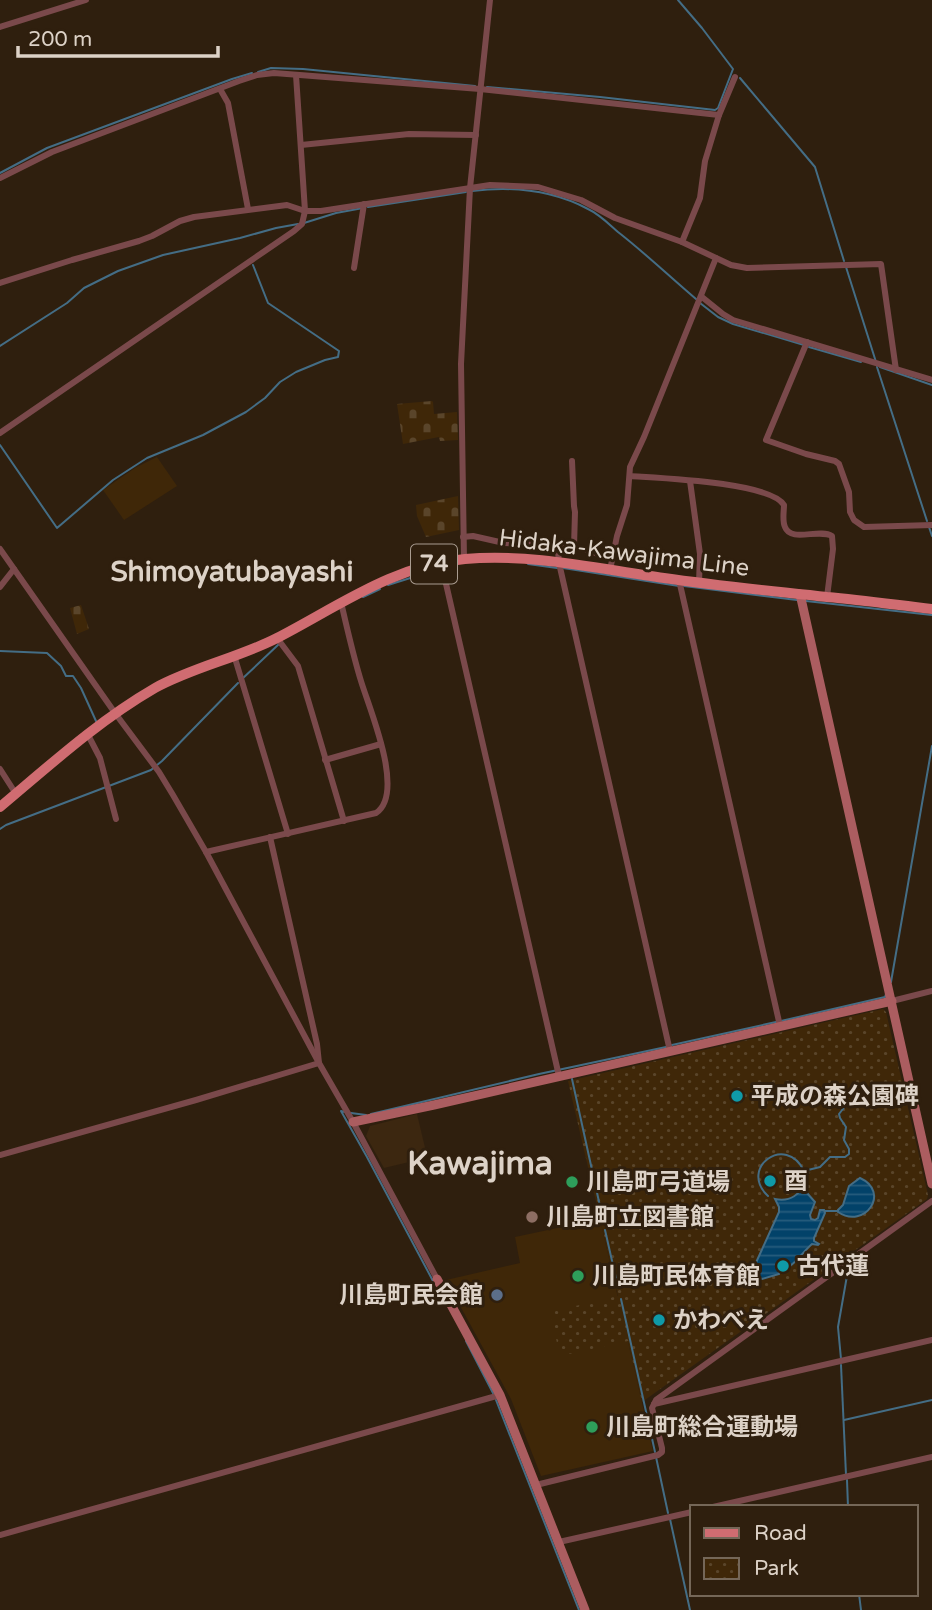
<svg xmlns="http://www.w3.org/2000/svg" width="932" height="1610" font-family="'Varela Round','Noto Sans JP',sans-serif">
<defs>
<pattern id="cemetery-stones" width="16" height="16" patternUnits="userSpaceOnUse" patternTransform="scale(1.75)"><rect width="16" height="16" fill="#3f2708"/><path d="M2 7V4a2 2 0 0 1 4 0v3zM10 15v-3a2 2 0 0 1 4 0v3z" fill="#5a452a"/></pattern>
<pattern id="park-dots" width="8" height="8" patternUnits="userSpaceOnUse" patternTransform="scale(1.75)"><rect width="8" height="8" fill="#3f2708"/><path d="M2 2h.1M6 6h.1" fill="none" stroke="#5a452a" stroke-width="1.8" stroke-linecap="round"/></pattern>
<pattern id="water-rules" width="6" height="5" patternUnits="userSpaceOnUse" patternTransform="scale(1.75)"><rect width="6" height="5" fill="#024269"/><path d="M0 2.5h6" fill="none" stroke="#265c7d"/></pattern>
</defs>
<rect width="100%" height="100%" fill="#2f1f0e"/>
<polygon fill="#3c2710" points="417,1114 427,1156 426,1158 384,1168 366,1136 370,1126"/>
<g fill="#3f2708">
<polygon points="157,457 177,486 124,520 103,490 135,468"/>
<polygon points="600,1219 653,1451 541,1476 511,1399 446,1280 520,1263 515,1237"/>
</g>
<g fill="url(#cemetery-stones)">
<polygon points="432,401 433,402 434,414 457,412 458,440 440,441 439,437 403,444 397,404"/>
<polygon points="458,496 459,530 426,537 417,516 416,505"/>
<polygon points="81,605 89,629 77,634 70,608"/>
</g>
<polygon fill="url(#park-dots)" points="883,1009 886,1012 928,1195 927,1199 642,1402 628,1341 560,1356 550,1312 618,1296 568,1081"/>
<g fill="url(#water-rules)" stroke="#446d85" stroke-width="2">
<path d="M 860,1178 C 891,1192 865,1230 838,1212 L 838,1210 L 843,1205 L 849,1186 Z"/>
<path d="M 805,1180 L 807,1193 L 815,1202 L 810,1215 L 811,1219 L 815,1220 L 818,1218 L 820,1210 L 824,1210 L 825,1213 L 814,1238 L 814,1241 L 819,1244 L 818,1245 L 812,1244 C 804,1251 798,1260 789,1267 L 786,1265 L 780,1265 L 779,1274 L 762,1279 C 757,1276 754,1274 754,1267 L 779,1212 L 779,1207 L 775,1199 C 790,1202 801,1195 805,1180 Z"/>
</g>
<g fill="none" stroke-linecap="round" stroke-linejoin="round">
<g stroke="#446d85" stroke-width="2">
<polyline points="258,72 271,68 303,69 475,86"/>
<polyline points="740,78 815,167 844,261"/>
<polyline points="487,87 600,97 715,110 718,108 733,69 702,28 678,0"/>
<polyline points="0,173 47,148 232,79 252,73"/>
<path d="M 472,191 C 512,186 552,190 588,209 C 599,214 609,224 618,232 C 645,253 670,277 696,299"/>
<polyline points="368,207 466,192"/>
<polyline points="304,223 336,213 363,208"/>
<polyline points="846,267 876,362"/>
<polyline points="700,303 718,317 733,324 804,345"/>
<polyline points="0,346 67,303 84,288 118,271 163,255 240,238 276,228 298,224"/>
<polyline points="809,347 861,362"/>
<polyline points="877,367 927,521"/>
<polyline points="880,367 932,385"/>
<polyline points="0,445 57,528 113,480 147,458 203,435 246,412 265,398 280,382 296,372 325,360 338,357 339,351 268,303 253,265"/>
<polyline points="929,527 932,536"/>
<polyline points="528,564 557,568"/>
<polyline points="563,568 679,586"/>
<polyline points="388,585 439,569"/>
<polyline points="684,586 797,600"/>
<polyline points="363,597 380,589"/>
<polyline points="806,601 932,615"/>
<polyline points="0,651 47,653 61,666 66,676 73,676 81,688 96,721"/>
<polyline points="242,679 279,644"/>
<polyline points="0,829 6,825 151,770 162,761 238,683"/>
<polyline points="891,982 932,746"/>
<polyline points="781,1021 885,997 886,994"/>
<polyline points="672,1045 776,1022"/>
<polyline points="572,1079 594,1179"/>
<polyline points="345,1112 341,1111 367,1157 433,1281"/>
<polyline points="351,1113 366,1115"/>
<polyline points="371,1114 539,1074 666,1047"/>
<polyline points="596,1188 603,1220"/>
<path d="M 768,1196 C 738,1168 786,1133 804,1171 L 820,1167 L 830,1157 L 845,1157 L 849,1154 L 849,1149 L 844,1140 L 846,1127 L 840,1118 L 839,1114 L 846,1105 L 841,1095"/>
<polyline points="825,1211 838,1211"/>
<polyline points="605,1230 618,1287"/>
<polyline points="621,1299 655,1452"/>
<polyline points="466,1341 494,1395"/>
<polyline points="841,1359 838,1327 848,1270 852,1262"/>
<polyline points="841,1365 846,1475"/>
<polyline points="496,1400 579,1610"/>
<polyline points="844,1420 932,1400"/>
<polyline points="656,1457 668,1513"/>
<polyline points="847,1480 848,1507"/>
<polyline points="670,1519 690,1610"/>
<polyline points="859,1594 861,1610"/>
</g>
<g stroke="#7a494b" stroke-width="6">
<polyline points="0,27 86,0"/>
<polyline points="220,89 228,103 248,209"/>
<polyline points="301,145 409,134 476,135"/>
<polyline points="0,178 52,152 239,81 257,75 274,73 480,89 719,115"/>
<polyline points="682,242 700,198 705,161 719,115 735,77"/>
<polyline points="354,268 364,204"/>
<polyline points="0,283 72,260 139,241 152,236 180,221 194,217 287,205 305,211 321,211 490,185 538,187 581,200 615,218 682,242 731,265 747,268 881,264 896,370"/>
<polyline points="702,297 723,314 733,320 932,380"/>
<polyline points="807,342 766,440 806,454 835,461 839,464 849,492 850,512 854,520 864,527 932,525"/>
<polyline points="0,433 294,231 302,224 305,211 296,75"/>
<polyline points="572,461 574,506 575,512 574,547"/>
<path d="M 630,476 C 658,478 770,482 784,505 C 784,511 782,521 785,527 C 791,543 819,528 832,536 L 833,549 L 827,597"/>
<polyline points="690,481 700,554 699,583"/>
<polyline points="463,537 473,536 504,543 574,547 587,550 611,559"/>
<polyline points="559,546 558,551 559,563 670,1051"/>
<polyline points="0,549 115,713 159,772 173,795 206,852 319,1063 353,1122 437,1279"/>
<polyline points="464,559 461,364 470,188 490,0"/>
<polyline points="441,562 559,1076"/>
<polyline points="610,570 617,536 627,505 630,467 644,437 716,258"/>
<polyline points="679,580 780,1026"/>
<polyline points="0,587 14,569"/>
<polyline points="277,638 298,666 344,821"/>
<polyline points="234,655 288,834"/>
<polyline points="87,733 100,758 116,819"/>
<polyline points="325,760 381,744"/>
<polyline points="0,769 16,794"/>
<path d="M 206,852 L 376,813 C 406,793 369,708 361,681 C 353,655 347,628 341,602"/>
<polyline points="892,1001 932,991"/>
<polyline points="0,1155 196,1100 319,1063 317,1044 270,837"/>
<polyline points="654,1404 932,1340"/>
<polyline points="536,1485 658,1455 662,1452 662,1448 652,1408 656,1400 932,1201"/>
<polyline points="713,1507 932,1457"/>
<polyline points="0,1535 500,1395"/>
<polyline points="559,1542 692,1512"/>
</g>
<g stroke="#ab5d60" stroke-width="9">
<polyline points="800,594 932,1184"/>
<polyline points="353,1122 434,1105 892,1001"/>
<polyline points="437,1279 500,1395 585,1610"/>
</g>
<path stroke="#d06c71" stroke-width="10" d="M 0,807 C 50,765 98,721 155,688 C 193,667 238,658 277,638 C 339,606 394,565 465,559 C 531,553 599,569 664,578 C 719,586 773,591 827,597 C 862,600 897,605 932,609"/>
</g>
<g fill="#0f9aa8" stroke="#2f1f0e" stroke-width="2.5">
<circle cx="737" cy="1096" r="7"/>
<circle cx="770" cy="1181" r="7"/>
<circle cx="783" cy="1266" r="7"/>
<circle cx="659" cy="1320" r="7"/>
</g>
<g fill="#2e9e5b" stroke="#2f1f0e" stroke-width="2.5">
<circle cx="572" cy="1182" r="7"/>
<circle cx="578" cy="1276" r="7"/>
<circle cx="592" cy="1427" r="7"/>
</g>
<circle fill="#8d6e63" stroke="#2f1f0e" stroke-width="2.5" cx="532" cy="1217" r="7"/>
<circle fill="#5c6f8a" stroke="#2f1f0e" stroke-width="2.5" cx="497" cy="1295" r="7"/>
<g text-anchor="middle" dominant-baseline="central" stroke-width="6" stroke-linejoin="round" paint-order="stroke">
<rect fill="#2f1f0e" stroke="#a99c90" stroke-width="2" x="411" y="544.5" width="46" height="39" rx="5"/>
<g font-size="23" font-weight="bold" fill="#ddd2c7">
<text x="434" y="564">74</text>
</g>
<g font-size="24" fill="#ddd2c7" stroke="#2f1f0e">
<text transform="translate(624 553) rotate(7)">Hidaka-Kawajima Line</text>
</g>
<g font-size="24" font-weight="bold" fill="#ddd2c7" stroke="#2f1f0e" text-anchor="start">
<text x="751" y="1096">平成の森公園碑</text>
<text x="784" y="1181">酉</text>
<text x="586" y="1182">川島町弓道場</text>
<text x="546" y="1217">川島町立図書館</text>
<text x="797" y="1266">古代蓮</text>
<text x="592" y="1276">川島町民体育館</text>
<text x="483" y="1295" text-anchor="end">川島町民会館</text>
<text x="673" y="1320">かわべえ</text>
<text x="606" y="1427">川島町総合運動場</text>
</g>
<g font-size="28" font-weight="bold" fill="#ddd2c7" stroke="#2f1f0e">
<text x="232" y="572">Shimoyatubayashi</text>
</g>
<g font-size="32" font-weight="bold" fill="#ddd2c7" stroke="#2f1f0e">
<text x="480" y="1164">Kawajima</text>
</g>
</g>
<rect x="690" y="1505" width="228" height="91" fill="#2f1f0e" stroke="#756758" stroke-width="2"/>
<rect x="704" y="1528" width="35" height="10" fill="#d06c71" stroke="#756758" stroke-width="2"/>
<text x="754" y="1540" font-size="21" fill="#ddd2c7">Road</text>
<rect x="704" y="1558" width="35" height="21" fill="url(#park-dots)" stroke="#756758" stroke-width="2"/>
<text x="754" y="1575" font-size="21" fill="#ddd2c7">Park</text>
<path d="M18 46v10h200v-10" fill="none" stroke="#ddd2c7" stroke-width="3.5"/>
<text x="28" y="46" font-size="21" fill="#ddd2c7" stroke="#2f1f0e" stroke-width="5" paint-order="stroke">200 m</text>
</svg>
